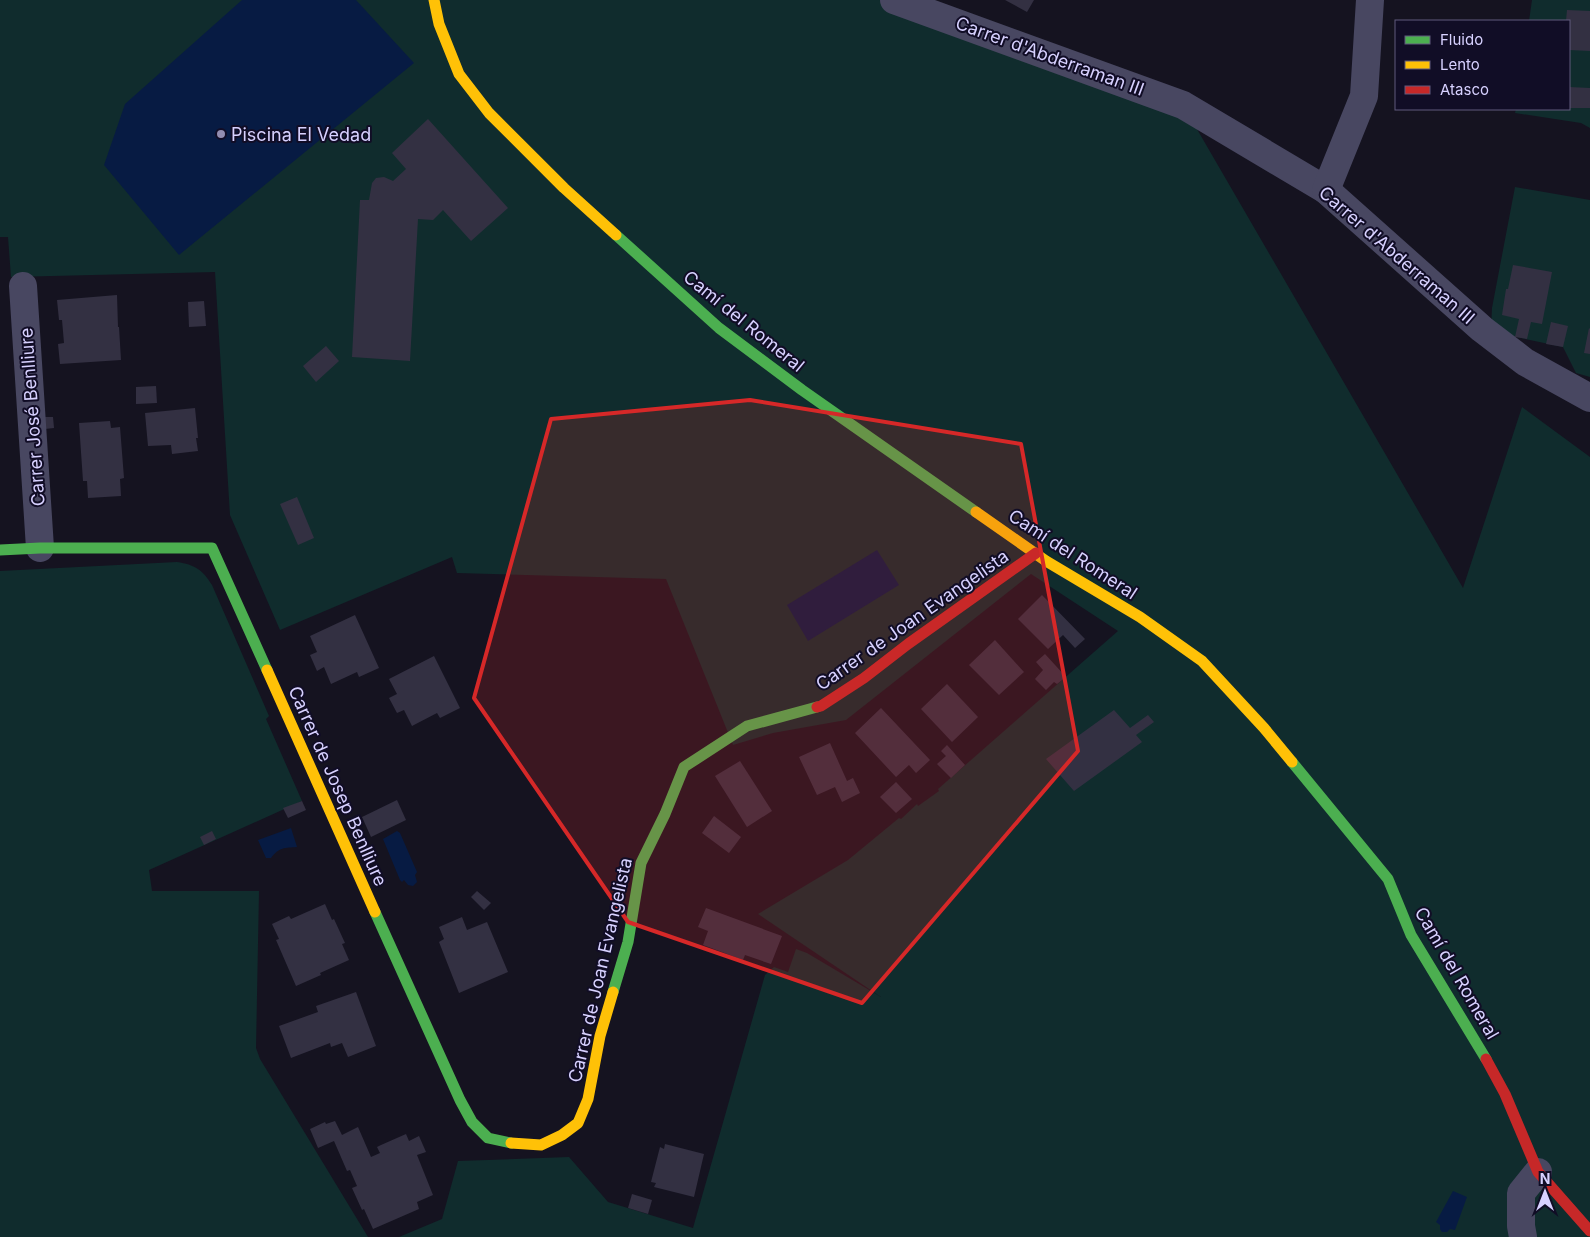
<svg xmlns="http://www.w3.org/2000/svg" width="1590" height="1237" font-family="Inter,sans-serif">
<rect width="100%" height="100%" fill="#151320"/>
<g fill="#102c2d">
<polygon points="0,0 916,0 1183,105 1463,588 1522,407 1590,457 1590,1237 399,1237 442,1219 458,1161 569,1157 608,1202 693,1228 765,975 774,967 788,972 796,949 807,953 881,997 758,914 848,860 899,818 901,819 917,804 918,806 939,791 938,789 1118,631 1031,574 846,720 773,733 733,745 666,579 457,573 452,557 280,630 230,515 215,272 11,277 8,237 0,237"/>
<polygon points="1532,0 1590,0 1590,128 1581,123 1515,113 1516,109 1569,109 1569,21 1529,21"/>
<polygon points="1515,187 1590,200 1590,377 1576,373 1563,347 1493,332 1491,329 1492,308"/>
<path d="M 177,562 C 195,565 202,569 212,585 L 269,716 L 266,719 L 302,801 L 149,870 L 152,891 L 259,891 L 256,1048 L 260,1059 L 368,1237 L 0,1237 L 0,571 Z"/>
</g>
<g fill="#071b43">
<polygon points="242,0 356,0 414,63 179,255 104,165 125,104"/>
<polygon points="877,550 899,585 808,641 787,605"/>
<path d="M 291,828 L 297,847 C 285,848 279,847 271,858 L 266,858 L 258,840 Z"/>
<polygon points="397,831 400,833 417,872 415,875 417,882 413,886 408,885 404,880 402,882 400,880 383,839"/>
<polygon points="1453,1191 1467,1197 1455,1230 1450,1229 1447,1232 1442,1232 1440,1229 1440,1225 1436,1222"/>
</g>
<g fill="#333042">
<polygon points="1005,0 1034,0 1027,12"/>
<polygon points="1567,10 1590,11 1590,51 1569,50 1569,21 1566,21"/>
<polygon points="1569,87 1590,88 1590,108 1569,108"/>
<polygon points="428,119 508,208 471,241 443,210 433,220 418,219 410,361 352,357 360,200 369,200 372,183 376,178 384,177 393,181 406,169 392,153"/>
<polygon points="1513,265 1552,272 1542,324 1531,322 1527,339 1515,337 1519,319 1502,315 1506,289 1508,289"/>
<polygon points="117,295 118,327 119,327 121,360 60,364 58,344 64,343 62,320 59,320 57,300"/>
<polygon points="204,301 206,326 189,327 188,302"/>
<polygon points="1551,322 1568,326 1563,347 1546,344"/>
<polygon points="1589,328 1590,329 1590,354 1584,353"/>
<polygon points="326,346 339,361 316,382 303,366"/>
<polygon points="156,386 157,403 136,404 136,387"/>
<polygon points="195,408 198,438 196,438 198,451 172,454 171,445 148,446 145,413"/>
<polygon points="44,417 53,417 54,428 45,429"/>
<polygon points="110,421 111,428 120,427 124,478 120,479 121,496 88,498 87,481 83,481 79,423"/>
<polygon points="297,497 314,538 298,545 280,504"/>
<polygon points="1042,595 1085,639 1075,648 1063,635 1048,649 1018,619"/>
<polygon points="355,615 379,668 359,677 357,672 331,684 324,667 317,671 310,655 317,652 310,636"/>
<polygon points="995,640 1024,672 999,695 969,665"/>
<polygon points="1045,654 1066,677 1057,684 1054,682 1046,690 1035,679 1043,670 1036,662"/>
<polygon points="434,656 460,708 440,718 437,713 412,726 404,710 397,713 389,698 397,694 389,679"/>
<polygon points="947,684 978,717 952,742 921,709"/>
<polygon points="881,708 930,760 916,773 909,765 896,777 855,733"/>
<polygon points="1114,710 1130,728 1148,715 1154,722 1136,735 1142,742 1074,791 1046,759"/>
<polygon points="830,743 847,781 853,778 860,793 842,802 835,787 817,795 799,757"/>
<polygon points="947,745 965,765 951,778 937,764 946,756 941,751"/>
<polygon points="740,761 772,811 747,827 715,776"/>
<polygon points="896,782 912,799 896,813 880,797"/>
<polygon points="397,800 406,820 371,837 362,817"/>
<polygon points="302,801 306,810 288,818 283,808"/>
<polygon points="714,816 741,837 729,853 702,833"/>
<polygon points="212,831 216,839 204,845 200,837"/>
<polygon points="477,891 491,903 484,910 471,897"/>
<polygon points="325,904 332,920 334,919 345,943 342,944 349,960 320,973 321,975 296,986 276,940 279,939 272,924 289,916 291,919"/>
<polygon points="706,908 782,936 771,964 745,955 743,960 703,945 708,931 698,927"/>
<polygon points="462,917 467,930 487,922 508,972 459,993 439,942 444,939 439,927"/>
<polygon points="356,992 376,1046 348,1057 342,1043 331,1047 330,1043 291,1058 279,1026 318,1012 316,1006"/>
<polygon points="335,1121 342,1135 358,1127 371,1157 380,1153 377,1147 381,1145 406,1134 409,1141 419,1136 426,1152 417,1155 433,1195 417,1202 419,1209 373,1229 364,1209 362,1210 352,1188 357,1186 350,1170 347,1171 334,1141 318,1148 310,1129 325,1122 326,1124"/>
<polygon points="665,1144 704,1154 694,1197 654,1187 656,1183 651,1182 660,1147 664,1149"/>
<polygon points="632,1194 652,1200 648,1214 628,1208"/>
</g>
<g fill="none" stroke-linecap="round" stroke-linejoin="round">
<g stroke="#484761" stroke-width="28">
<polyline points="894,0 1183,105 1326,190 1482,329 1525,362 1590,398"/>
<polyline points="1326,190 1364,96 1370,0"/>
<polyline points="23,286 40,548"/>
<polyline points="1523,1237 1521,1226 1521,1193 1538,1172"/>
</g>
<g stroke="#4caf50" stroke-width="11">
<polyline points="616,235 719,328 802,390 976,512"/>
<polyline points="0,550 40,548 212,548 267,670"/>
<polyline points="1292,762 1388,879 1411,935 1486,1059"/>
<polyline points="375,912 460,1100 472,1122 488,1138 511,1143"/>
<polyline points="613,992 628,942 641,863 665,814 684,767 747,726 817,707"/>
</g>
<g stroke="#ffc107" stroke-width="11">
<polyline points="434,0 439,24 459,74 489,113 564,188 616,235"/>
<polyline points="976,512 1046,561 1140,617 1202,661 1264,728 1292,762"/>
<polyline points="267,670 375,912"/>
<polyline points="511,1143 541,1145 562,1135 578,1123 588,1099 600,1036 613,992"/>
</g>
<g stroke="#c62828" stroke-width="11">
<polyline points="817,707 821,706 864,678 908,644 1036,553"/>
<polyline points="1486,1059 1505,1094 1538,1172 1590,1231"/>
</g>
</g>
<path fill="#d62828" fill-opacity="0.2" stroke="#d62828" stroke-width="4" stroke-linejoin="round" d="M 750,400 L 1021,444 L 1078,751 L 862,1003 L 628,922 L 474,698 L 551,419 Z"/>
<circle fill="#938eb1" stroke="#110d26" stroke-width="2" cx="221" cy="134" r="5"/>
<g text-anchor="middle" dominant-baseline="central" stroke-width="4" stroke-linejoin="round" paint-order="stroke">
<g font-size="18" fill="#d7d1ff" stroke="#110d26">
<text transform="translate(1050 56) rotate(20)">Carrer d'Abderraman III</text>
<text transform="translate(1397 255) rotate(41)">Carrer d'Abderraman III</text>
<text transform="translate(744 321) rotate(39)">Camí del Romeral</text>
<text transform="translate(32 417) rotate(-94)">Carrer José Benlliure</text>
<text transform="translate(1073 554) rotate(33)">Camí del Romeral</text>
<text transform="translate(912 620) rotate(-35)">Carrer de Joan Evangelista</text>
<text transform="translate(338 786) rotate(66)">Carrer de Josep Benlliure</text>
<text transform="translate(600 970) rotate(-77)">Carrer de Joan Evangelista</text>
<text transform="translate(1457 973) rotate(60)">Camí del Romeral</text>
</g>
<g font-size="18" fill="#d7d1ff" stroke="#110d26" text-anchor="start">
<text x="231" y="134">Piscina El Vedad</text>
</g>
</g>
<rect x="1395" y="20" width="175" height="90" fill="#110d26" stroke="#605b7d"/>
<rect x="1405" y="36" width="25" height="8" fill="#4caf50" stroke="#605b7d"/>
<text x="1440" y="45" font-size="15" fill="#d7d1ff">Fluido</text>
<rect x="1405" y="61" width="25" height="8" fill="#ffc107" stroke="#605b7d"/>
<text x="1440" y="70" font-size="15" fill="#d7d1ff">Lento</text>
<rect x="1405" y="86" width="25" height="8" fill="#c62828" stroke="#605b7d"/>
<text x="1440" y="95" font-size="15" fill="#d7d1ff">Atasco</text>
<g transform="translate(1545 1192)" stroke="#110d26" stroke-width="4" paint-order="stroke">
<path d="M0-4L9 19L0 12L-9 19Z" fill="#d7d1ff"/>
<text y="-8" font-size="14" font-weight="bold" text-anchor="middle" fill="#d7d1ff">N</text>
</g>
</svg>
